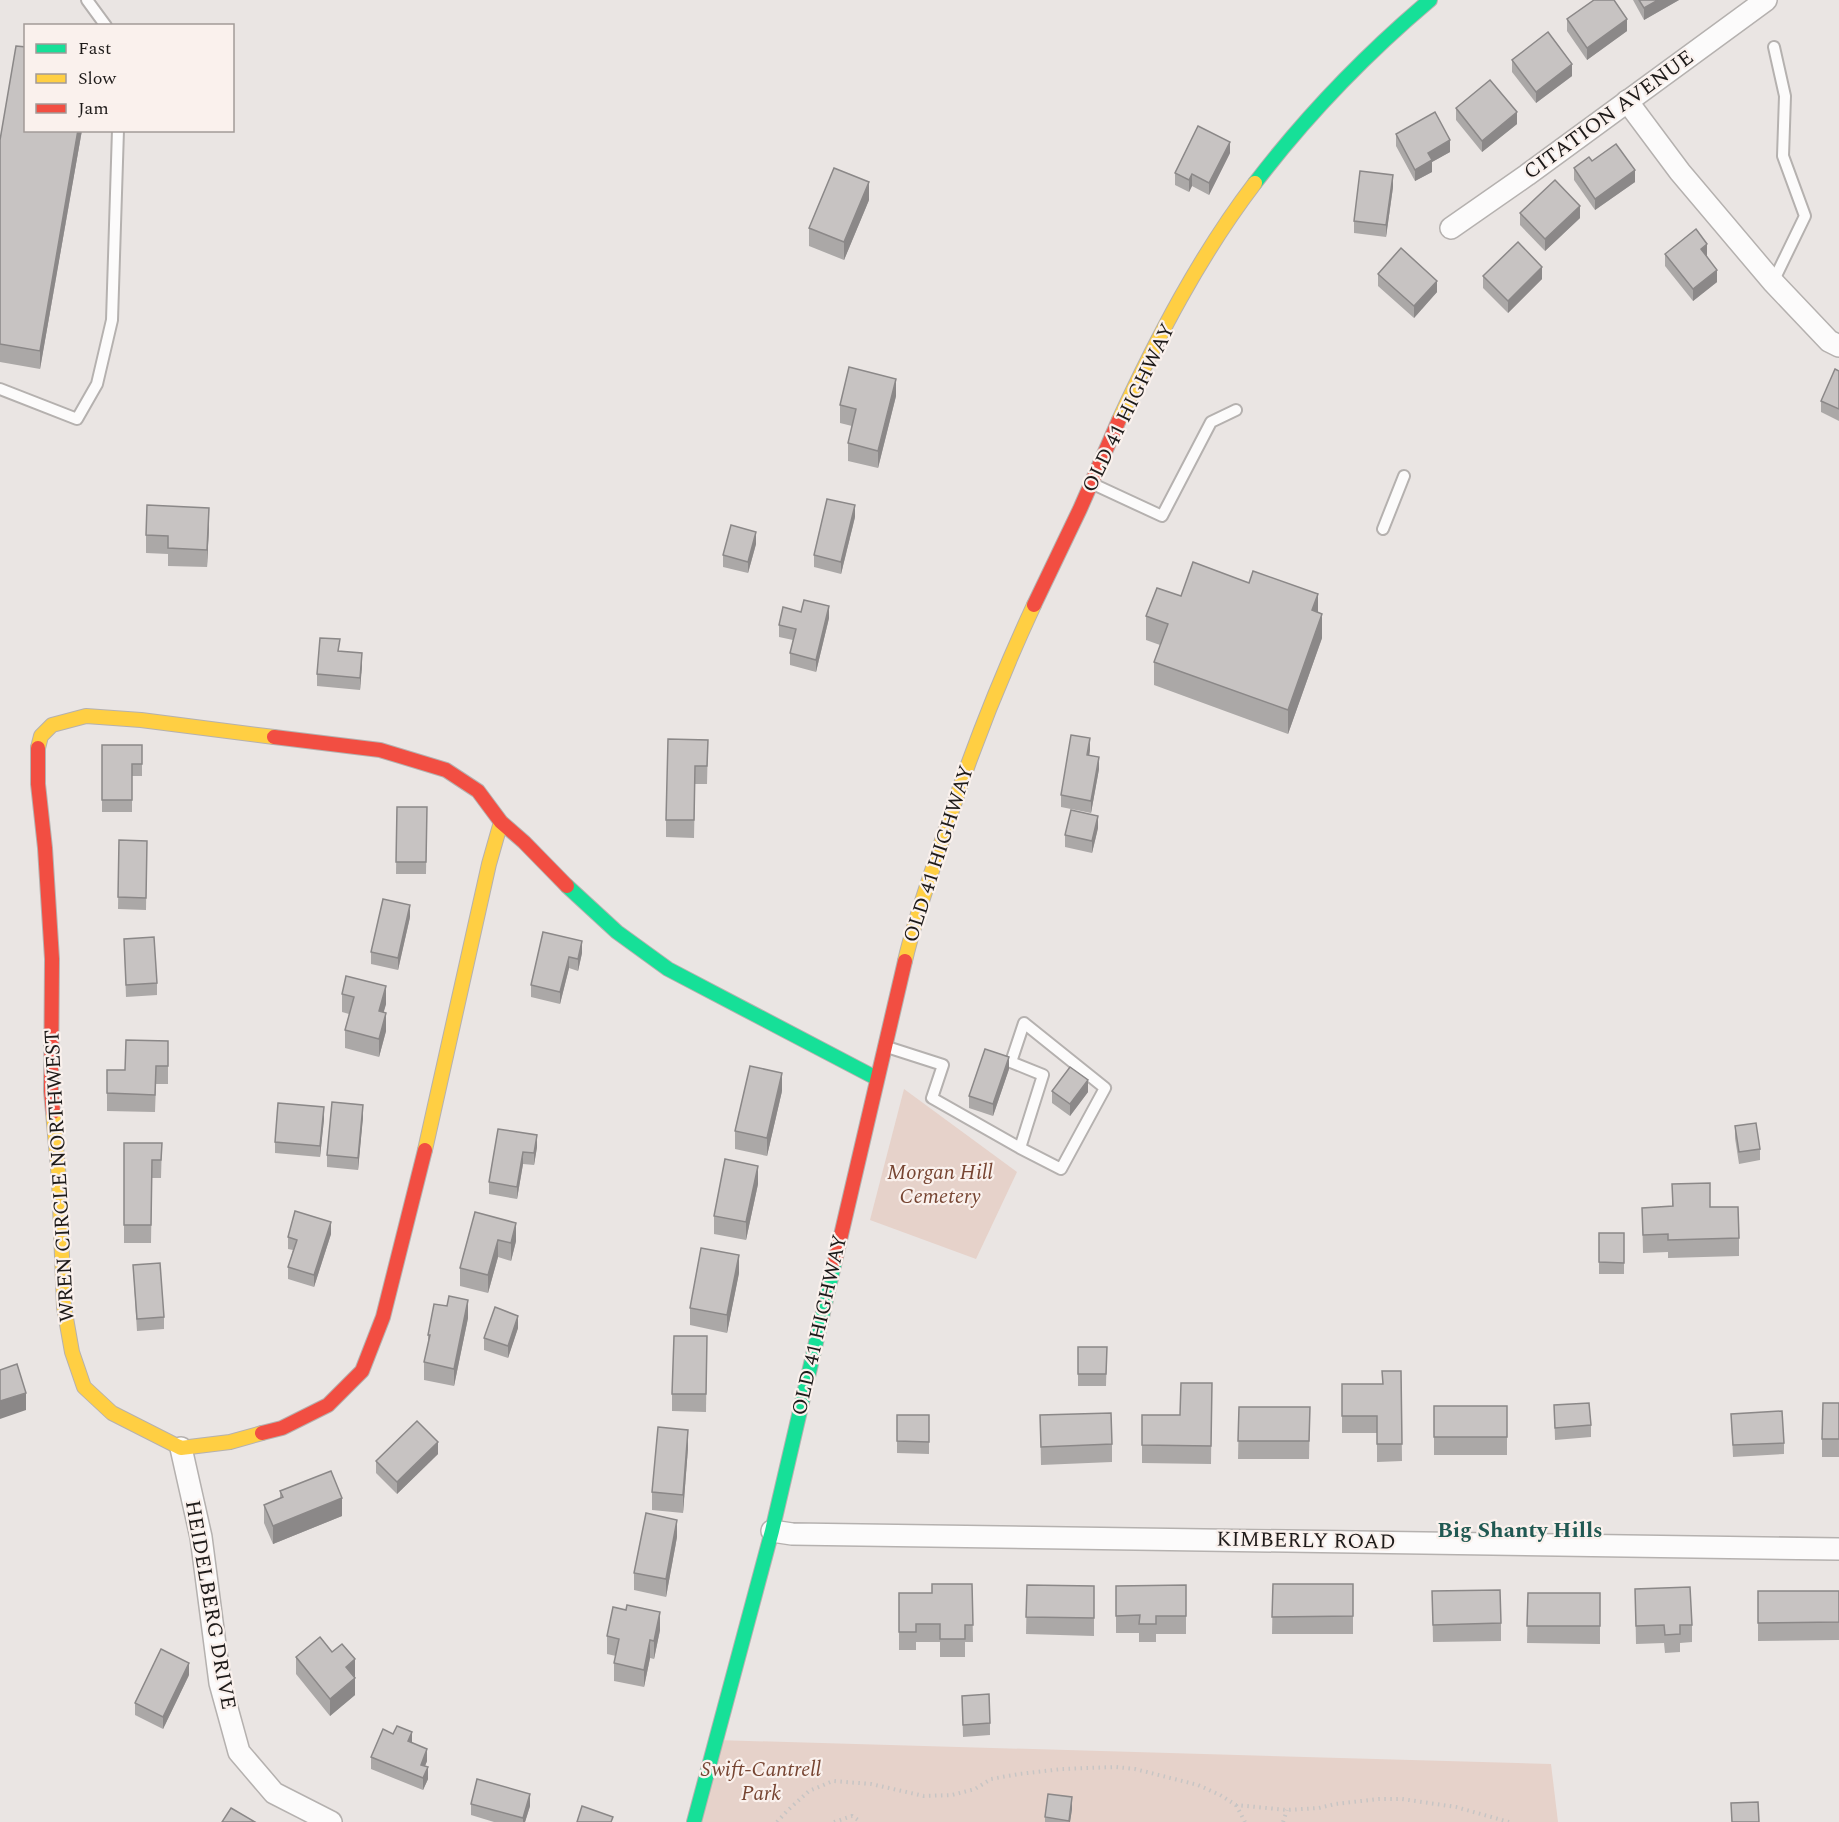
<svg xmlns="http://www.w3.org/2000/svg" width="1839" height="1822" font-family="Spectral,serif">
<rect width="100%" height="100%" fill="#eae5e3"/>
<g fill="#e6d2ca">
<polygon points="904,1089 1017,1172 976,1259 870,1220"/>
<polygon points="716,1740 1551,1764 1558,1822 693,1822"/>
</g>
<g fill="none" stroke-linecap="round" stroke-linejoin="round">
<defs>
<g id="lane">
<polyline points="87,0 106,26"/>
<polyline points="1773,282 1805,216 1783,156 1785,96 1774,47"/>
<polyline points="0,389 77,419 97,384 112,320 118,130"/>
<polyline points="1093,484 1162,516 1211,422 1236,410"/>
<polyline points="1383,529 1404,476"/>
<polyline points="887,1047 943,1065 932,1098 1020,1148 1043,1075 1011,1062 1024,1023 1105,1088 1061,1169 1020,1148"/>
</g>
<g id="street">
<polyline points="1627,101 1680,172 1773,282 1829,341 1839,346"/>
<polyline points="1451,228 1527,175 1766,0"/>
<polyline points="181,1448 201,1537 220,1683 239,1752 274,1793 331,1822"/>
<polyline points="772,1531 792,1534 1839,1549"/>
</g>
<g id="fast">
<path d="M 1255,183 C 1307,115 1365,55 1430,0"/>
<polyline points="567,886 617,932 668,969 876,1078"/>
<polyline points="694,1822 772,1531 835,1261"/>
</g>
<g id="slow">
<path d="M 1119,420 C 1157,338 1200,255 1255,183"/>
<polyline points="38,748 41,736 52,725 86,716 141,720 274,737"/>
<path d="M 905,961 C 913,926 925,891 937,856 C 964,770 996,687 1034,605"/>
<polyline points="53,1112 59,1180 64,1307 72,1352 84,1387 112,1413 181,1448 230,1442 262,1433"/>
<polyline points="425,1150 489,864 501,822"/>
</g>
<g id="jam">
<polyline points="1034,605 1080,509 1119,420"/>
<polyline points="274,737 380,750 446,770 478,791 501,822 524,842 567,886"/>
<polyline points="38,748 38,784 45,848 52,959 51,1091 53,1112"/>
<polyline points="835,1261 905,961"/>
<polyline points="262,1433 282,1428 328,1405 362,1371 383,1317 425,1150"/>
</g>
</defs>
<use href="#lane" stroke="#b5b1af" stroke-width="14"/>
<use href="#street" stroke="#b5b1af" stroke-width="24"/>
<use href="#fast" stroke="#b5b1af" stroke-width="16"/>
<use href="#slow" stroke="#b5b1af" stroke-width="16"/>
<use href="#jam" stroke="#b5b1af" stroke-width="16"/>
<g stroke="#c7c5c4" stroke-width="4" stroke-dasharray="1.5 4.5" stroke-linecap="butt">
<polyline points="1236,1805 1245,1822"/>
<polyline points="777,1822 787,1811 809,1791 833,1781 871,1784 924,1796 952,1795 975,1789 991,1779 1019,1774 1062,1769 1116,1767 1135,1769 1198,1785 1220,1795 1236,1805 1287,1810 1319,1808 1335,1804 1379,1799 1402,1799 1456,1807 1509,1822"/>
<polyline points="834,1822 852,1816 861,1822"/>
<polyline points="1283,1822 1287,1810"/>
</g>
<use href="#lane" stroke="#fcfbfb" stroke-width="10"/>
<use href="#street" stroke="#fcfbfb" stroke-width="21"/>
<use href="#fast" stroke="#16e098" stroke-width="14"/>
<use href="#slow" stroke="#ffcf43" stroke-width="14"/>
<use href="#jam" stroke="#f24e42" stroke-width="14"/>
</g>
<g fill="#aba8a7">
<polygon points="1633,0 1679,0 1644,20"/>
<polygon points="1567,19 1627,31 1587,60 1567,31"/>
<polygon points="1512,60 1572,76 1536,103 1512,72"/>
<polygon points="1456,108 1517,124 1482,152 1456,120"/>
<polygon points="26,130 82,130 40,369 0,362 0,140"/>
<polygon points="1396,134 1450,152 1432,162 1432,172 1415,181 1396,146"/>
<polygon points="1230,153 1209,195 1192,186 1189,192 1175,185 1175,173"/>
<polygon points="1592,161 1635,182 1595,210 1574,180 1574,168"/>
<polygon points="1393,187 1386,237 1354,233 1354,221"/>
<polygon points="869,200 844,260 809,246 809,228"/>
<polygon points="1520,213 1580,218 1545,251 1520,225"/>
<polygon points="1665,254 1707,256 1717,282 1693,301 1665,266"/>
<polygon points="1378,274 1437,292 1414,318 1378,286"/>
<polygon points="1483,276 1542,279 1508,313 1483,288"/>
<polygon points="1839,371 1839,421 1821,412 1821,401"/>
<polygon points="896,396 878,468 848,461 848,443 852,426 840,423 840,405"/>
<polygon points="855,517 841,574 814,567 814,555"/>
<polygon points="209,525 207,567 168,566 168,554 146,553 146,535"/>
<polygon points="756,544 748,573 723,567 723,555"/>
<polygon points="1181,596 1318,612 1322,638 1288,734 1154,685 1154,662 1160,645 1146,640 1146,616"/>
<polygon points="829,618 816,672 790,665 790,653 793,640 779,637 779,625"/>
<polygon points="340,651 362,665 360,690 317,686 317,674"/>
<polygon points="708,740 707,784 695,784 694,838 666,837 666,820"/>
<polygon points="102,745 142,745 142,776 132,776 132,812 102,812"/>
<polygon points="1090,750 1089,756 1099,769 1091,813 1061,807 1061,795"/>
<polygon points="397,807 427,807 426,874 396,874"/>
<polygon points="1098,828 1092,853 1065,847 1065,835"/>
<polygon points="119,840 147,841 146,910 118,909"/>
<polygon points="410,917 398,970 371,964 371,952"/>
<polygon points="124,939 157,983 157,995 126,997"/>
<polygon points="582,941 582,953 578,971 569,968 560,1004 531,997 531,985"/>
<polygon points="342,994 386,1004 383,1013 386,1031 379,1057 345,1048 345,1030 349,1014 342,1012"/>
<polygon points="168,1041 168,1084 156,1084 155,1112 107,1111 107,1070 125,1070"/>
<polygon points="1009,1069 993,1116 969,1108 969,1096"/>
<polygon points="782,1091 767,1156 735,1149 735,1131"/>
<polygon points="1052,1091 1088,1092 1070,1116 1052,1103"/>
<polygon points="363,1117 358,1170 327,1167 327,1155"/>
<polygon points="324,1119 320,1157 275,1153 275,1142"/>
<polygon points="1735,1126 1760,1149 1760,1160 1739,1164 1735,1138"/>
<polygon points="498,1129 537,1147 534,1165 523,1164 517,1199 489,1194 489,1182"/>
<polygon points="124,1143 162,1143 161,1178 152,1178 151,1243 124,1243"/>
<polygon points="758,1184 746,1240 714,1234 714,1216"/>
<polygon points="1672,1184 1710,1207 1739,1238 1739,1256 1668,1258 1668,1252 1643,1253 1642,1208 1672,1206"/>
<polygon points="475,1212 516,1241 511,1261 498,1257 488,1293 460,1286 460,1268"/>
<rect x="1599" y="1233" width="25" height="41"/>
<polygon points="331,1234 314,1287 288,1279 288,1267 293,1250 288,1249 288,1237"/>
<polygon points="133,1265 164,1317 164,1329 137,1331"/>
<polygon points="739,1273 727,1333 690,1325 690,1308"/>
<polygon points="468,1318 454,1386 424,1380 424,1362 428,1346 428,1335"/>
<polygon points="518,1328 508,1358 484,1350 484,1338"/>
<polygon points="707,1336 706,1412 672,1411 672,1394"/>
<polygon points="1078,1347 1107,1347 1106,1386 1078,1386"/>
<polygon points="1401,1371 1402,1461 1377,1462 1377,1433 1342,1433 1342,1384 1382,1384"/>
<polygon points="1212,1383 1211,1464 1142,1463 1142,1445 1180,1415"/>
<polygon points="1839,1403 1839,1457 1822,1457 1822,1439"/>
<polygon points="1554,1405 1591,1425 1591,1437 1555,1440"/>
<rect x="1434" y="1406" width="73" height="49"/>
<polygon points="1239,1407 1310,1407 1309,1459 1238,1459"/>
<polygon points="1731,1414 1784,1443 1784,1454 1733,1457"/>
<polygon points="897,1415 929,1415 929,1454 897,1453"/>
<polygon points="1040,1415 1112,1444 1112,1462 1041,1465"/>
<polygon points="688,1448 683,1513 652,1510 652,1492"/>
<polygon points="438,1454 397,1494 376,1473 376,1461"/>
<polygon points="280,1491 342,1516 273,1544 264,1523 264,1505 280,1498"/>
<polygon points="677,1537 666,1597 634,1590 634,1573"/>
<polygon points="972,1584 973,1642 965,1642 965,1657 940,1657 940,1642 916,1642 916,1650 899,1650 899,1593 932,1593"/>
<polygon points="1273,1584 1353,1584 1353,1634 1272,1634"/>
<polygon points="1027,1585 1094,1586 1094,1636 1026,1634"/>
<polygon points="1186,1585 1186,1634 1156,1634 1156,1642 1139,1642 1139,1633 1116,1633 1116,1586"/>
<polygon points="1635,1589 1692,1625 1692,1642 1680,1643 1680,1652 1665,1653 1664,1643 1636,1644"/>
<polygon points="1432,1591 1501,1623 1501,1641 1433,1642"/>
<polygon points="1758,1591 1839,1591 1839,1640 1758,1641"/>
<polygon points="1528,1593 1600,1593 1600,1644 1527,1643"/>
<polygon points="660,1630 654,1659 650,1658 644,1687 614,1681 614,1663 616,1656 607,1654 607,1636"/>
<polygon points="332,1652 355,1659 355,1695 330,1716 296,1674 296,1657"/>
<polygon points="189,1675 163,1729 135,1715 135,1703"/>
<polygon points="962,1696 990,1723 990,1735 963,1737"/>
<polygon points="393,1734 412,1743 427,1761 425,1766 428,1779 423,1790 371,1769 371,1757"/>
<polygon points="471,1804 530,1806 525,1822 494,1822 471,1815"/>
<polygon points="1072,1809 1070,1822 1045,1822 1045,1817"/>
</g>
<g fill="#8b8888">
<polygon points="1658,0 1679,0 1644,20 1644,8"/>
<polygon points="1627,19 1627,31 1587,60 1587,48"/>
<polygon points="1572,64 1572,76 1536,103 1536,92"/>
<polygon points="1517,112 1517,124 1482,152 1482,141"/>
<polygon points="78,130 82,130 40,369 40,351"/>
<polygon points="1450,140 1450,152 1432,162 1432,172 1415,181 1415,170 1428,153"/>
<polygon points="1230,142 1230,153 1209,195 1209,183"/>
<polygon points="1635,170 1635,182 1595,210 1595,199"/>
<polygon points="1192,174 1192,186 1189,192 1189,180"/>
<polygon points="1393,175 1393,187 1386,237 1386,225"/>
<polygon points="869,182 869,200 844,260 844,242"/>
<polygon points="1580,206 1580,218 1545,251 1545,239"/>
<polygon points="1707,244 1707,256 1701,261 1701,249"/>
<polygon points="1542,267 1542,279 1508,313 1508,301"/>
<polygon points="1717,270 1717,282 1693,301 1693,289"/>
<polygon points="1437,281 1437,292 1414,318 1414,306"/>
<polygon points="896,379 896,396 878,468 878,451"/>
<polygon points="855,505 855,517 841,574 841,562"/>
<polygon points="209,508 209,525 207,567 207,550"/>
<polygon points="756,532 756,544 748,573 748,562"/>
<polygon points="1318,594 1318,618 1312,610"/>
<polygon points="829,606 829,618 816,672 816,660"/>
<polygon points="1322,614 1322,638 1288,734 1288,710"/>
<polygon points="362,653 362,665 360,690 360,678"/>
<polygon points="1090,738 1090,750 1087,767 1087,755"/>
<polygon points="1099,757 1099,769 1091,813 1091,801"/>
<polygon points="1098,816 1098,828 1092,853 1092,841"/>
<polygon points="410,905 410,917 398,970 398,958"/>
<polygon points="582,941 582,953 578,971 578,959"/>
<polygon points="569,957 569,968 560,1004 560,992"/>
<polygon points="386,986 386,1004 379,1029 379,1011"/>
<polygon points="386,1013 386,1031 379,1057 379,1039"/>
<polygon points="1009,1057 1009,1069 993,1116 993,1104"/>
<polygon points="782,1073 782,1091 767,1156 767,1138"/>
<polygon points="1088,1080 1088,1092 1070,1116 1070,1104"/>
<polygon points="363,1105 363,1117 358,1170 358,1158"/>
<polygon points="324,1107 324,1119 320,1157 320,1146"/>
<polygon points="537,1135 537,1147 534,1165 534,1153"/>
<polygon points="523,1152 523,1164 517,1199 517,1187"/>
<polygon points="758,1166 758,1184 746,1240 746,1222"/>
<polygon points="331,1222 331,1234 314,1287 314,1275"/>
<polygon points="516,1223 516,1241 511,1261 511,1243"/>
<polygon points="498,1240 498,1257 488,1293 488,1275"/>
<polygon points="739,1255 739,1273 727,1333 727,1315"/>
<polygon points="468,1300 468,1318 454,1386 454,1369"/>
<polygon points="518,1316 518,1328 508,1358 508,1346"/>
<polygon points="26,1393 26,1410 0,1419 0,1401"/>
<polygon points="688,1430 688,1448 683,1513 683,1495"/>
<polygon points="438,1442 438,1454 397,1494 397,1482"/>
<polygon points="342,1498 342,1516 273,1544 273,1526"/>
<polygon points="677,1520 677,1537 666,1597 666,1579"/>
<polygon points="660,1612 660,1630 654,1659 654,1641"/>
<polygon points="650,1640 650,1658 644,1687 644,1670"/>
<polygon points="355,1659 355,1677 346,1667"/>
<polygon points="189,1663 189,1675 163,1729 163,1717"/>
<polygon points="355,1678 355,1695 330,1716 330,1699"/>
<polygon points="412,1732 412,1744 408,1741"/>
<polygon points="427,1749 427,1761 421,1776 421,1765"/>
<polygon points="428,1767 428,1779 423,1790 423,1778"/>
<polygon points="530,1794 530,1806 525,1822 523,1822 523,1818"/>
<polygon points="1072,1797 1072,1809 1070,1822 1069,1822"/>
</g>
<g fill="#c7c3c2" stroke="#8b8888" stroke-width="1.5">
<polygon points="1594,0 1614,0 1627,19 1587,48 1567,19"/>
<polygon points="1639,0 1658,0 1644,8"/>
<polygon points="1548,32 1572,64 1536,92 1512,60"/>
<polygon points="16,46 26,47 26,130 78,130 40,351 0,344 0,140"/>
<polygon points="1490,80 1517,112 1482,141 1456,108"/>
<polygon points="1435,112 1450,140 1428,153 1432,160 1415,170 1396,134"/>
<polygon points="1198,126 1230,142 1209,183 1192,174 1189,180 1175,173"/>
<polygon points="1616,144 1635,170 1595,199 1574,168 1589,157 1592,161"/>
<polygon points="834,168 869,182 844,242 809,228"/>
<polygon points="1360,171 1393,175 1386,225 1354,221"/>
<polygon points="1555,180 1580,206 1545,239 1520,213"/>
<polygon points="1696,229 1707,244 1701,249 1717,270 1693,289 1665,254"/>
<polygon points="1518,242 1542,267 1508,301 1483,276"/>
<polygon points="1401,248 1437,281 1414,306 1378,274"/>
<polygon points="849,367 896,379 878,451 848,443 856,409 840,405"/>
<polygon points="1835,369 1839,371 1839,409 1821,401"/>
<polygon points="827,499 855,505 841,562 814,555"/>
<polygon points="147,505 209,508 207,550 168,548 168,536 146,535"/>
<polygon points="731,525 756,532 748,562 723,555"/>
<polygon points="1193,562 1249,583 1253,571 1318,594 1312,610 1322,614 1288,710 1154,662 1168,624 1146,616 1157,588 1181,596"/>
<polygon points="804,600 829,606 816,660 790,653 796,629 779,625 783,607 801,612"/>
<polygon points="320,638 340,639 338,651 362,653 360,678 317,674"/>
<polygon points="1071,735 1090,738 1087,755 1099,757 1091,801 1061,795"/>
<polygon points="668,739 708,740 707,766 695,766 694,820 666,820"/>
<polygon points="102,745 142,745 142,764 132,764 132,800 102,800"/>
<polygon points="397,807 427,807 426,862 396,862"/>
<polygon points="1071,810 1098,816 1092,841 1065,835"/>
<polygon points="119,840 147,841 146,898 118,897"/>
<polygon points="383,899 410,905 398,958 371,952"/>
<polygon points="543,932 582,941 578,959 569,957 560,992 531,985"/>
<polygon points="154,937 157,983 126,985 124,939"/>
<polygon points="346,976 386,986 379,1011 386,1013 379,1039 345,1030 354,997 342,994"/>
<polygon points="126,1040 168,1041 168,1066 156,1066 155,1095 107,1093 107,1070 125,1070"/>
<polygon points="985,1049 1009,1057 993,1104 969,1096"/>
<polygon points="750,1066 782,1073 767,1138 735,1131"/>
<polygon points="1070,1067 1088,1080 1070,1104 1052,1091"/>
<polygon points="332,1102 363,1105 358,1158 327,1155"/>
<polygon points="278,1103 324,1107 320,1146 275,1142"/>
<polygon points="1756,1123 1760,1149 1739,1152 1735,1126"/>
<polygon points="498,1129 537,1135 534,1153 523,1152 517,1187 489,1182"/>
<polygon points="124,1143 162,1143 161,1160 152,1160 151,1225 124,1225"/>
<polygon points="725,1159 758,1166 746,1222 714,1216"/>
<polygon points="1710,1183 1710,1207 1738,1207 1739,1238 1668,1240 1668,1234 1643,1235 1642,1208 1673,1206 1672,1184"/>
<polygon points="295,1211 331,1222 314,1275 288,1267 297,1240 288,1237"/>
<polygon points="475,1212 516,1223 511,1243 498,1240 488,1275 460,1268"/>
<polygon points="1599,1233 1624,1233 1624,1263 1599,1262"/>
<polygon points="701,1248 739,1255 727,1315 690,1308"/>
<polygon points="160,1263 164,1317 137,1319 133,1265"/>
<polygon points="449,1296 468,1300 454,1369 424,1362 430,1335 428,1335 434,1304 447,1306"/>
<polygon points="495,1307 518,1316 508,1346 484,1338"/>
<polygon points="674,1336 707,1336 706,1394 672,1394"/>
<polygon points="1078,1347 1107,1347 1106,1374 1078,1374"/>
<polygon points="17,1364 26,1393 0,1401 0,1370"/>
<polygon points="1382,1371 1401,1371 1402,1444 1377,1444 1377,1416 1342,1416 1342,1384 1383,1384"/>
<polygon points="1181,1383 1212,1383 1211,1446 1142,1445 1142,1415 1180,1415"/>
<polygon points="1589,1403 1591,1425 1555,1428 1554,1405"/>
<polygon points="1823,1403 1839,1403 1839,1439 1822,1439"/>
<rect x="1434" y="1406" width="73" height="31"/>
<polygon points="1239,1407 1310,1407 1309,1441 1238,1441"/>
<polygon points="1782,1411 1784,1443 1733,1445 1731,1414"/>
<polygon points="1111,1413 1112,1444 1041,1447 1040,1415"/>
<polygon points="897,1415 929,1415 929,1442 897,1441"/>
<polygon points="417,1421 438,1442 397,1482 376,1461"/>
<polygon points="658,1427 688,1430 683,1495 652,1492"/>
<polygon points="331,1471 342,1498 273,1526 264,1505 283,1497 280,1491"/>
<polygon points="646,1513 677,1520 666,1579 634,1573"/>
<polygon points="932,1584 972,1584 973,1625 965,1625 965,1639 940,1639 940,1624 916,1624 916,1632 899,1632 899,1593 932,1593"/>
<polygon points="1273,1584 1353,1584 1353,1616 1272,1617"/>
<polygon points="1027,1585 1094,1586 1094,1618 1026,1617"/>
<polygon points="1186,1585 1186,1616 1156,1616 1156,1624 1139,1624 1140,1615 1116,1616 1116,1586"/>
<polygon points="1690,1587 1692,1625 1680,1625 1680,1634 1665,1635 1664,1625 1636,1626 1635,1589"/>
<polygon points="1500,1590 1501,1623 1433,1625 1432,1591"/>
<polygon points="1758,1591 1839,1591 1839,1622 1758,1623"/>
<polygon points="1528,1593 1600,1593 1600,1626 1527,1626"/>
<polygon points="627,1605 660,1612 654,1641 650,1640 644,1670 614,1663 619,1639 607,1636 613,1607 626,1610"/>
<polygon points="320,1637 332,1652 342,1644 355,1659 346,1667 355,1678 330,1699 296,1657"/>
<polygon points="161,1649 189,1663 163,1717 135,1703"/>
<polygon points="989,1694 990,1723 963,1725 962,1696"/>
<polygon points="397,1726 412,1732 408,1741 427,1749 421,1765 428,1767 423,1778 371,1757 383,1729 393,1734"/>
<polygon points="477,1779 530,1794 523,1818 471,1804"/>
<polygon points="1048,1794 1072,1797 1069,1821 1045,1817"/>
<polygon points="1758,1802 1759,1822 1732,1822 1731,1803"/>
<polygon points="582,1806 613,1817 611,1822 577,1822"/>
<polygon points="231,1808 255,1822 222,1822"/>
</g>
<g text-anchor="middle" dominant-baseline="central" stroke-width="4.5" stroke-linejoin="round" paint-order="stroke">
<g font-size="21" fill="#1d1a19" stroke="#faf1ed">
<text transform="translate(1609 115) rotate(-36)">CITATION AVENUE</text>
<text transform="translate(1129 408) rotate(-64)">OLD 41 HIGHWAY</text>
<text transform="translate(939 854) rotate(-72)">OLD 41 HIGHWAY</text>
<text transform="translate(60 1176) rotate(-93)">WREN CIRCLE NORTHWEST</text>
<text transform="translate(820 1325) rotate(-77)">OLD 41 HIGHWAY</text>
<text transform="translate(1306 1541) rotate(1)">KIMBERLY ROAD</text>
<text transform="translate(210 1605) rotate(80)">HEIDELBERG DRIVE</text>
</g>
<g font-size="21" font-style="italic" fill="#774532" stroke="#faf1ed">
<text x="940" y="1173">Morgan Hill<tspan x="940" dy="24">Cemetery</tspan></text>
<text x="761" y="1770">Swift-Cantrell<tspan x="761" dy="24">Park</tspan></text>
</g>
<g font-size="22" font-weight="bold" fill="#215952" stroke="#faf1ed">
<text x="1520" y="1530">Big Shanty Hills</text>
</g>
</g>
<rect x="24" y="24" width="210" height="108" fill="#faf1ed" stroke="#a29b98" stroke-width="1.5"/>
<rect x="36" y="44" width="30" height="9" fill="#16e098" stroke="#a29b98" stroke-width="1.5"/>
<text x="78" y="54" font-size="18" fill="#1d1a19">Fast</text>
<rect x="36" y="74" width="30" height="9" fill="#ffcf43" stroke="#a29b98" stroke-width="1.5"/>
<text x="78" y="84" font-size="18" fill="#1d1a19">Slow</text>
<rect x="36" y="104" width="30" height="9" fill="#f24e42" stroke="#a29b98" stroke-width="1.5"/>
<text x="78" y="114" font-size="18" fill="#1d1a19">Jam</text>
</svg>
